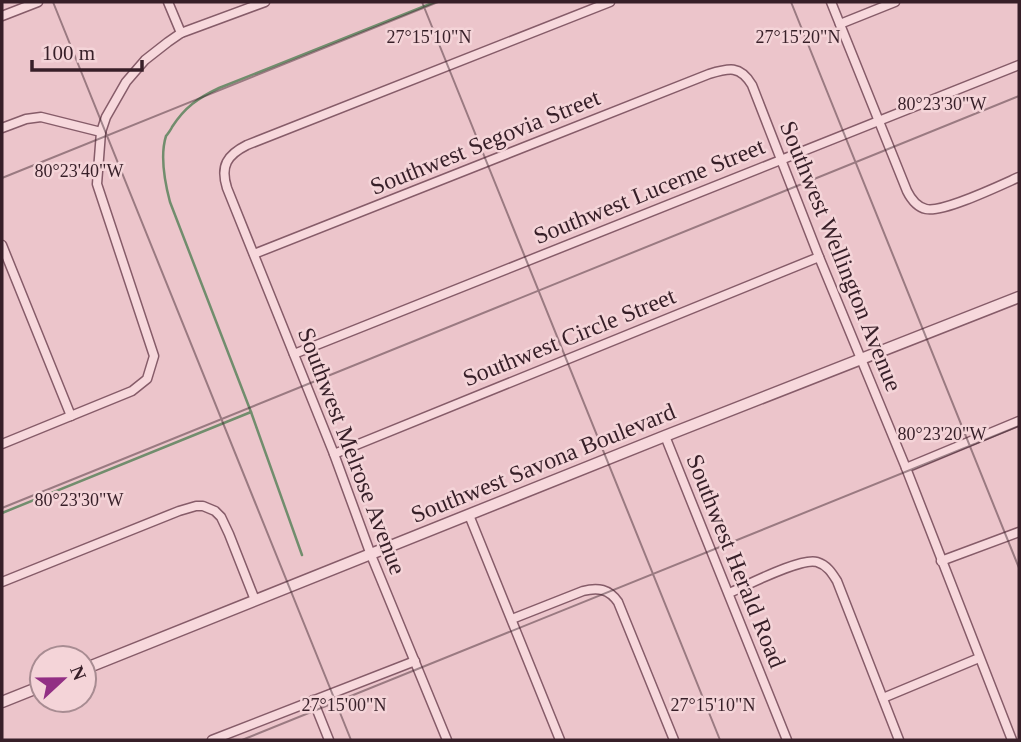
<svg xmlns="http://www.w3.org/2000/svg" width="1021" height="742" font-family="'Times New Roman',serif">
<rect width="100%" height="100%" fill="#ecc5cb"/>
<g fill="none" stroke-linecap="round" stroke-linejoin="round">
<g stroke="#718d6d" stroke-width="2.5">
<polyline points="2,513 251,412"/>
<path d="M 302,555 L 251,412 L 170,202 C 165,183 160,155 166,136 C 167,135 172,128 172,127 C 185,107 198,98 219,88 L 435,2"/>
</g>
<defs>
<g id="minor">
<polyline points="168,2 181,33"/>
<path d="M 831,2 L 907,191 C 911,199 917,207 926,209 C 943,213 1001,185 1019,177"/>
<polyline points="2,16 38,2"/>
<polyline points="840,24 895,2"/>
<polyline points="2,128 26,119 41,117 101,132"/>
<polyline points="2,245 71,416"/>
<path d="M 254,254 L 709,74 C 729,68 740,65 752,85 L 819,257 L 906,468 L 1012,740"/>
<polyline points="294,354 1019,65"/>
<polyline points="665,436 787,740"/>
<polyline points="2,444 132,391 147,379 154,356 97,184 101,132 106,117 126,82 145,60 168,42 181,33 265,2"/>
<polyline points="334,454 819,257"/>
<polyline points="906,468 1019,421"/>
<polyline points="469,515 560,740"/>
<polyline points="941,561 1019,532"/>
<polyline points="2,582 179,511 196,506 203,506 215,511 221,517 229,534 255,600"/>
<path d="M 729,593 C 746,586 801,557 817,562 C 827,565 832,573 837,581 L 899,740"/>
<path d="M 512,619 L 583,591 C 598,587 609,589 618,602 L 674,740"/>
<polyline points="883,698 979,658"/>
<polyline points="313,700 329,740"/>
<polyline points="212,740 415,661"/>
<path d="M 447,740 L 371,555 L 334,454 L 227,188 C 220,166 227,155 247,145 L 610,2"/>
</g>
<g id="tertiary">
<polyline points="84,669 665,436 1019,297"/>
<polyline points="2,702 42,686"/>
</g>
</defs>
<use href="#minor" stroke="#865c69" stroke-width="11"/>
<use href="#tertiary" stroke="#865c69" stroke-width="13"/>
<use href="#minor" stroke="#f7d8dc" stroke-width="8"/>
<use href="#tertiary" stroke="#f7d8dc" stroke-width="10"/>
</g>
<path fill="none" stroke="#371f28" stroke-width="2" stroke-opacity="0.45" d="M 53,2 L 351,740M 422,2 L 720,740M 791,2 L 1019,568M 2,178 L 438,2M 2,508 L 1019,96M 242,740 L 1019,426"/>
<g text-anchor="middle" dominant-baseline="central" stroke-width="5" stroke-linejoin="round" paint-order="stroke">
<g font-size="24" fill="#371f28" stroke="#f4d4d8">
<text transform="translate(485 142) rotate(-22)">Southwest Segovia Street</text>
<text transform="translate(649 191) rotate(-22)">Southwest Lucerne Street</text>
<text transform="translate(841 256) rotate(68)">Southwest Wellington Avenue</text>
<text transform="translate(569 337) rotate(-22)">Southwest Circle Street</text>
<text transform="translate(352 451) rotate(69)">Southwest Melrose Avenue</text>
<text transform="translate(543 463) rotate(-22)">Southwest Savona Boulevard</text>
<text transform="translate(736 561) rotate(68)">Southwest Herald Road</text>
</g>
</g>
<g font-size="18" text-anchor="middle" fill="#371f28" stroke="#f4d4d8" stroke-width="5" stroke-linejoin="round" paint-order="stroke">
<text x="429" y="43">27°15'10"N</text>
<text x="798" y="43">27°15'20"N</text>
<text x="942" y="110">80°23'30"W</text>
<text x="79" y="177">80°23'40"W</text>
<text x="942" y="440">80°23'20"W</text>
<text x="79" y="506">80°23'30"W</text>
<text x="344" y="711">27°15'00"N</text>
<text x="713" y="711">27°15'10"N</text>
</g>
<rect width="1021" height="742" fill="none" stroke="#371f28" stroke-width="7"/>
<g transform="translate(63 679) rotate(68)"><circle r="33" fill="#f4d4d8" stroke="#a88c92" stroke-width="2"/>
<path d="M0-5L12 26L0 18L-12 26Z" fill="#922f84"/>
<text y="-10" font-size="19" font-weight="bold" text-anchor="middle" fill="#371f28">N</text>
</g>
<path d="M32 60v10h110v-10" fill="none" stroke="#371f28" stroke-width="3.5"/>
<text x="42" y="60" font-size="21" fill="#371f28" stroke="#f4d4d8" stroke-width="5" paint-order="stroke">100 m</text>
</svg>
